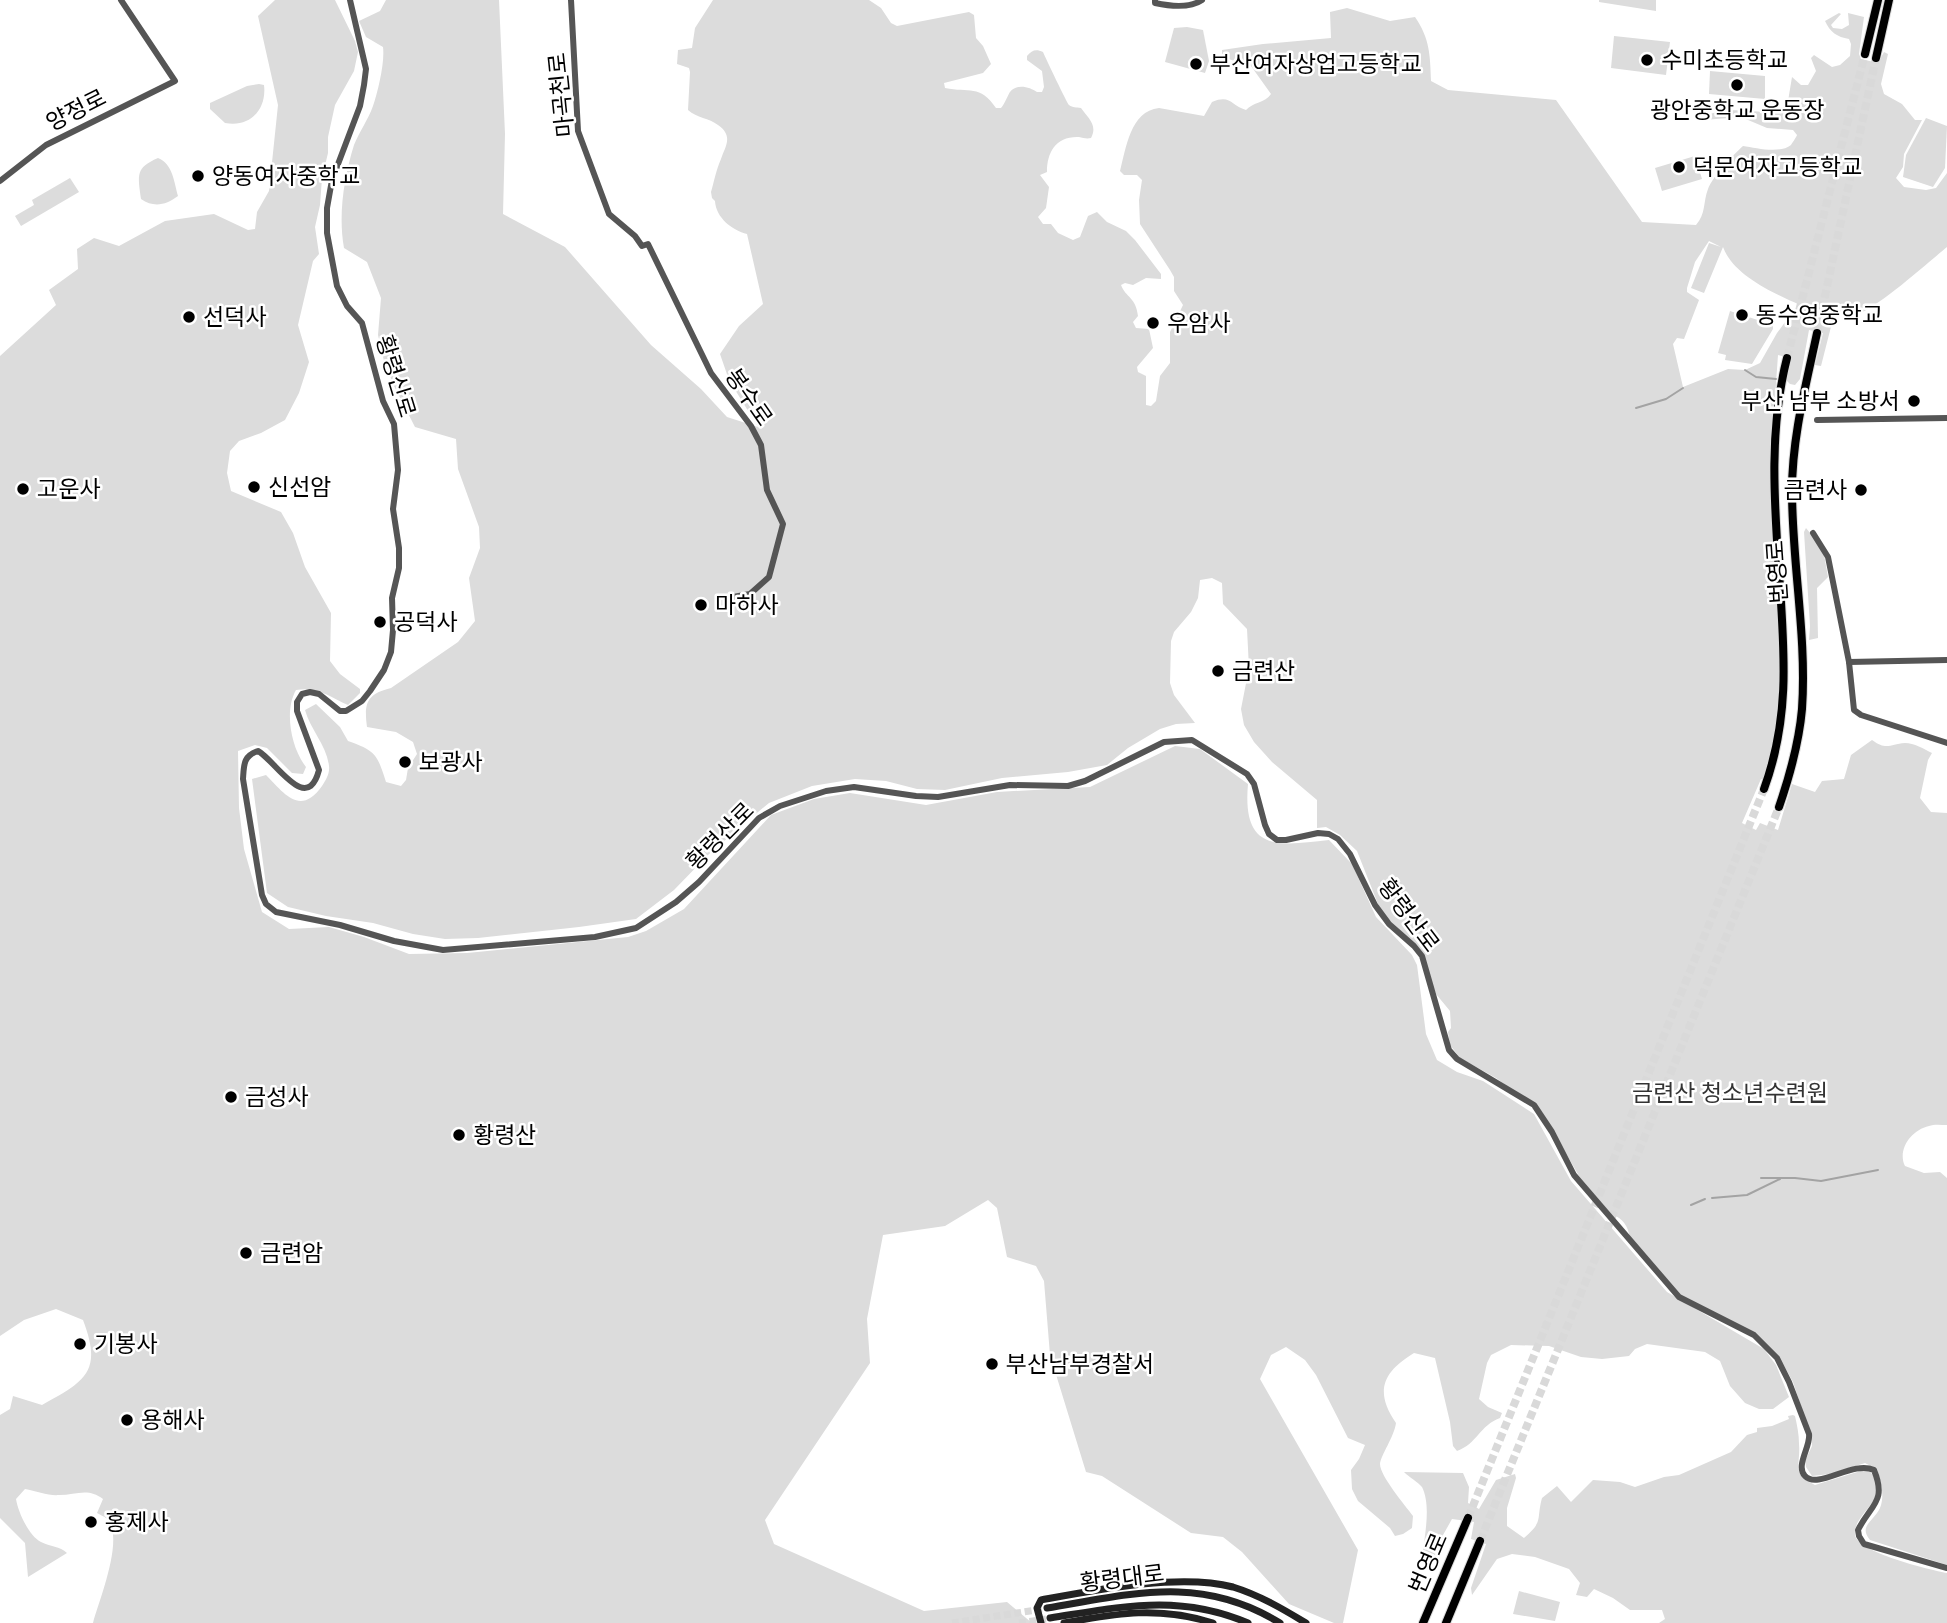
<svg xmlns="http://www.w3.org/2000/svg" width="1947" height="1623" font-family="'Fira Sans Condensed','Noto Sans KR',sans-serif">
<rect width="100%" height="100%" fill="#fff"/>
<g fill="#dcdcdc" fill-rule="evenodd">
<path d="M 275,0 L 335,0 L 355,41 L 358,52 L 354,71 L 335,105 L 328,137 L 328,153 L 322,178 L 320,205 L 315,227 L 319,254 L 313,261 L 298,325 L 309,362 L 299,393 L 285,420 L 261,433 L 239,441 L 230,451 L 227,473 L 231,491 L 281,512 L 293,533 L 305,567 L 331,613 L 330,661 L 340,674 L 360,689 L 360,693 L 348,705 C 330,697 317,686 296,690 C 284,711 291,748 306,767 L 303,774 L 292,773 L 267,748 L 255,745 L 238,751 L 239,808 L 244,849 L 262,912 L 289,929 L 329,927 L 364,937 L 409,954 L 467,953 L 628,937 L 646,931 L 684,909 L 771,815 L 814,799 L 850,793 L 926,805 L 997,792 L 1090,787 L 1175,746 L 1200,749 L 1248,784 C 1242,852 1277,846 1329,840 L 1352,864 L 1376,917 L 1412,955 L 1417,965 L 1426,1034 L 1437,1060 L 1457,1072 L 1483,1081 L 1534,1114 L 1571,1181 L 1667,1292 L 1764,1349 L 1776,1365 L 1789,1397 L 1773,1409 L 1759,1409 L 1745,1403 L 1730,1386 L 1720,1361 L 1705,1352 L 1647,1344 L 1635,1349 L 1629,1356 L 1602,1359 L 1581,1357 L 1549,1346 L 1511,1345 L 1491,1355 L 1487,1363 L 1479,1399 L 1488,1407 L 1502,1413 L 1500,1418 C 1480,1425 1477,1444 1457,1451 L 1453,1446 L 1450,1422 L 1435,1358 L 1414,1353 C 1383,1372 1374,1391 1396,1423 C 1394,1437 1381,1455 1380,1464 C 1380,1476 1405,1505 1413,1516 L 1412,1528 L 1403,1534 L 1395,1536 L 1390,1528 L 1358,1501 L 1352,1489 L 1351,1470 L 1359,1459 L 1365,1445 L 1348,1438 L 1316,1375 L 1305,1360 L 1286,1347 L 1271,1355 L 1260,1379 L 1358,1550 L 1343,1623 L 1334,1623 L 1289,1604 L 1242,1552 L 1223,1537 L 1191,1533 L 1102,1476 L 1086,1472 L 1050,1355 L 1044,1281 L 1036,1266 L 1007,1257 L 997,1208 L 988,1200 L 945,1226 L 883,1235 L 867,1319 L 870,1363 L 765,1520 L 774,1544 L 924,1611 L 1007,1602 L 1032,1623 L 93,1623 C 99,1600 125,1538 107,1519 C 104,1516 100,1515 97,1513 L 103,1499 C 88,1487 76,1495 59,1495 C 49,1496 36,1491 25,1489 L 16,1499 C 18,1512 29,1536 41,1542 C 50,1547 60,1546 67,1553 L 28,1577 L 25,1543 L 0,1518 L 0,1415 L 10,1409 L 13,1396 L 42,1405 C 85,1381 103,1372 83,1320 L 56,1309 L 24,1320 L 0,1336 L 0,356 L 56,305 L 49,290 L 78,269 L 77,249 L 94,238 L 119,246 L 165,221 L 214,214 L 248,230 L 255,229 L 257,212 L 269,191 L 278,105 L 258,16 Z"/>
<path d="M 386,0 L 499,0 L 505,134 L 503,214 L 565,247 L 651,345 L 701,389 L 727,417 L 758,427 L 729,380 L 720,354 L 739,326 L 763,304 L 747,234 C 732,230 716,218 715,201 L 712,198 L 711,192 C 714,182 716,170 721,159 C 725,147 734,136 718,125 C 709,118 697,118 688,110 L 690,72 L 689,68 L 677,64 L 678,50 L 692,48 L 695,28 L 713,0 L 869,0 L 881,8 L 891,23 L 897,26 L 969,12 L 974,15 L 976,38 L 983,46 L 991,64 L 983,73 L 944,83 L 945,88 C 969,93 980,84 996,108 L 1001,108 C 1004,105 1009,93 1010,92 C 1017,83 1030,87 1037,92 L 1042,92 L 1044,87 L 1042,71 L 1027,60 L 1027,56 C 1032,50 1036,49 1043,52 C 1046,59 1067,103 1069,105 C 1073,108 1076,107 1081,108 C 1088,118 1098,125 1091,138 C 1087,139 1083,138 1079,137 C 1056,136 1047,152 1047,172 L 1040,175 L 1049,187 L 1046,208 L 1038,217 L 1043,224 L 1051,224 L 1058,233 L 1073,240 L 1080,237 L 1088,216 L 1097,212 L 1107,222 L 1126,231 L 1135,240 L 1161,274 L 1161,279 L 1146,278 L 1133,285 L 1125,283 L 1121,285 C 1126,298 1136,297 1138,316 L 1133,322 L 1136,328 L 1149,329 L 1153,348 L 1137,367 L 1138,372 L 1146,376 L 1146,405 L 1151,406 L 1156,401 L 1160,376 L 1170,363 L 1170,332 L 1183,305 L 1174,291 L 1174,277 L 1170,270 L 1140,224 L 1139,200 L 1142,180 L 1137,175 L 1124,175 L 1120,171 C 1126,149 1130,111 1159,108 L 1204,116 L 1212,102 C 1231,94 1231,106 1246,110 C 1253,102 1265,103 1271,94 L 1251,66 L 1222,57 L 1222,50 L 1263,44 L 1331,38 L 1330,12 L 1347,8 L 1390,21 L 1415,17 C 1430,39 1430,55 1431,81 L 1448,90 L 1556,100 L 1642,222 L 1696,225 C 1706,214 1703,202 1708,189 C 1713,176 1733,155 1743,146 C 1756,148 1780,154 1791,145 C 1791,145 1797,136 1797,135 L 1793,130 L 1767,128 L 1741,117 L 1704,120 L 1705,116 C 1729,105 1755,113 1782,113 L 1787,107 L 1792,77 L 1801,85 L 1808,85 L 1816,71 L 1811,58 L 1814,55 L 1832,67 L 1840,65 L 1850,56 L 1851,44 L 1849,39 C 1837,37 1830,32 1825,21 L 1839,13 L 1841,14 L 1831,25 L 1833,28 L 1842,29 L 1849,25 L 1848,13 L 1864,17 L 1859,54 L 1861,59 L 1878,63 L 1884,52 L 1888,54 L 1881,84 L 1884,94 L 1902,104 L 1915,120 L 1922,120 L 1904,154 L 1903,167 L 1896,178 L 1904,187 L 1926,190 L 1936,188 L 1947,173 L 1947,247 C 1930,261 1875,310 1857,314 C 1851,315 1841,312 1835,311 L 1821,366 L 1815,365 L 1823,333 L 1809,330 L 1800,379 L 1795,385 L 1790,384 L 1786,380 L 1790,358 L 1778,355 L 1770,467 L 1782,661 L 1778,726 L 1764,780 L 1761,779 L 1742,823 L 1756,830 L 1760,823 L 1778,830 L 1792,784 L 1815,792 L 1822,781 L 1844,779 L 1851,755 L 1872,740 C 1887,751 1890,744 1905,743 C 1914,743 1924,749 1932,753 L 1928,760 L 1920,798 L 1931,812 L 1947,813 L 1947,1125 C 1941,1125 1934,1124 1929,1126 C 1911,1130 1897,1150 1905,1166 L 1924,1173 L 1940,1172 L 1947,1178 L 1947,1565 L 1870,1540 C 1858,1526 1874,1521 1880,1508 C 1885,1496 1881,1481 1877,1469 L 1865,1463 L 1830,1474 L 1812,1476 L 1806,1467 L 1805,1461 L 1812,1446 L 1811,1436 L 1793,1382 L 1783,1364 L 1756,1335 L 1681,1296 L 1630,1238 C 1628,1226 1623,1218 1611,1214 L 1579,1176 L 1542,1112 L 1496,1078 L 1460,1058 L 1450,1045 L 1448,1032 L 1451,1028 L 1450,1011 L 1436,994 L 1419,948 L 1385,916 L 1378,904 L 1357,851 L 1340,835 L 1326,827 L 1317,828 L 1317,800 L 1272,762 L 1254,742 L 1244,725 L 1241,709 L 1249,668 L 1247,629 L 1223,604 L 1222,583 L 1212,578 L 1200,580 L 1198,598 L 1191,612 L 1174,632 L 1171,641 L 1170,683 L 1174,695 L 1195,723 L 1176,724 L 1160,729 L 1128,748 L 1107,765 L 1068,772 L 1002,778 L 945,790 L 917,789 L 886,781 L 855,779 L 812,786 L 769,803 L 752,817 L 708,855 L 674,890 L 636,919 L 579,927 L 478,938 L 445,939 L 413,934 L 373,923 L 326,916 L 288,907 L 267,893 L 252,779 L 266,775 C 284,793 300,817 322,786 C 326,780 330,773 329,766 C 327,746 310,729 305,710 L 316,704 L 340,727 L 348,741 C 376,751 377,754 386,782 L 401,786 L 406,780 L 408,768 L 417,754 L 413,742 L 396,732 L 367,727 C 364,704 366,694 391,688 L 458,642 L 475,621 L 469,578 L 480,548 L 479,527 L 458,469 L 456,439 L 415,427 L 394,386 L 384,361 L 378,335 L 381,298 L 367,262 L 344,248 C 338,215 344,177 354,145 C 359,132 368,120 373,106 C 378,91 385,62 383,47 L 366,37 L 359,21 L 380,11 ZM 1709,241 L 1721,247 L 1709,243 L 1691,288 L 1704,293 L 1723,247 C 1733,275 1773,293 1800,305 L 1799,315 L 1791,314 L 1777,333 L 1760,363 L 1745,370 L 1728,369 L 1683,387 L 1673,344 L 1677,338 L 1684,339 L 1699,300 L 1687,292 L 1687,288 L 1695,262 Z"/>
<polygon points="1599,0 1656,0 1656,11 1599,2"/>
<polygon points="1187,27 1203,30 1209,61 1205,73 1165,62 1174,28"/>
<polygon points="1614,36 1670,42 1666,75 1611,68"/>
<polygon points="1710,71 1765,76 1765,99 1709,94"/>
<path d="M 259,84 L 264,85 C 267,109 250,128 225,123 L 210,109 L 210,103 L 247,86 Z"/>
<polygon points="1926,118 1947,126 1945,168 1933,187 1903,177 1906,155"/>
<polygon points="1695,156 1702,179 1662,191 1655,168"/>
<path d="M 158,158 C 173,164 174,182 178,196 C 166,205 154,208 141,199 C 138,175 135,168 158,158 Z"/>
<polygon points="70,178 79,192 21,226 15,216 34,205 32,200"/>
<polygon points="1730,311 1773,325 1773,329 1752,364 1725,360 1726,355 1718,353"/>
<polygon points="1806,528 1823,549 1828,577 1817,588 1818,638 1809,640 1810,626 1804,532"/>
<path d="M 1793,1415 L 1795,1416 C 1797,1425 1799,1434 1799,1444 C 1801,1466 1790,1473 1815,1485 L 1867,1469 C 1898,1496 1852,1512 1855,1535 C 1857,1552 1930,1570 1947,1573 L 1947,1623 L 1659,1623 L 1665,1619 L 1662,1610 L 1630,1610 L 1613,1598 L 1594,1589 L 1587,1597 L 1576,1595 L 1580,1583 L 1569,1569 L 1535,1557 L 1512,1554 L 1497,1559 L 1472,1595 L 1471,1588 L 1486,1544 L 1471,1539 L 1474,1522 L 1452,1519 L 1443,1535 L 1443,1551 L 1439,1558 L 1423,1551 C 1425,1533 1431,1505 1422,1487 C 1418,1482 1409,1477 1404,1472 L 1463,1473 L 1469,1487 L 1468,1503 L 1479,1509 L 1496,1480 L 1515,1474 L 1516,1478 L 1507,1508 L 1507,1526 L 1524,1538 C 1544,1521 1536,1520 1542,1498 L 1557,1486 L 1571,1502 L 1593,1480 L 1620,1482 L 1635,1487 L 1664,1477 L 1679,1475 L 1731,1452 L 1747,1435 L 1757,1432 L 1757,1428 L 1772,1426 L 1789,1419 L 1788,1416 Z"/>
<polygon points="1519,1591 1560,1602 1555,1621 1513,1614"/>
</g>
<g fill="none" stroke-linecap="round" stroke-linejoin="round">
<g stroke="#a3a3a3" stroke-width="2">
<polyline points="1745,370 1756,377 1776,379"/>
<polyline points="1636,408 1666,399 1683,388"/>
<polyline points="1761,1178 1795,1178 1821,1181 1878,1170"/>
<polyline points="1712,1198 1747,1195 1780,1179"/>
<polyline points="1691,1205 1705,1199"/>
</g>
<g stroke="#d9d9d9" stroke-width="7" stroke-dasharray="7 3.5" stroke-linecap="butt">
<polyline points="952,1623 1043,1609"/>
<polyline points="1019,1623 1046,1619"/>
</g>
<g stroke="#d9d9d9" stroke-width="8" stroke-dasharray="8 4" stroke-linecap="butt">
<polyline points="1817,333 1876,58"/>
<polyline points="1787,358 1865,54"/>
<polyline points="1468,1518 1764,789"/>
<polyline points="1480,1541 1779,807"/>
</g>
<defs>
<g id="trunk">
<polyline points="1865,54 1878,0"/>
<polyline points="1876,58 1889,0"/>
<path d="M 1764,789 C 1791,715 1784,649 1779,572 C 1774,500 1769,428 1787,358"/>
<path d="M 1779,807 C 1790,775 1799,743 1802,709 C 1807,637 1792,563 1792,491 C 1792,437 1806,385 1817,333"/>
<polyline points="1423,1623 1468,1518"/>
<polyline points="1446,1623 1480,1541"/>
</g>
</defs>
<use href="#trunk" stroke="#dbdbdb" stroke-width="10"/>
<g stroke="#555" stroke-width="6">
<path d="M 350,0 L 366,69 L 364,85 L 360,106 L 332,180 L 327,208 L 327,233 L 337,286 L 347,306 L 362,323 L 383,401 L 394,424 L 398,470 L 393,509 L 399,548 L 399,568 L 392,598 L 393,630 L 391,652 L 384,670 L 370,691 L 362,701 L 346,711 L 340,711 L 319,694 L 310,692 L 302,694 L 297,702 L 297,711 L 319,770 C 307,816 275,760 258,751 C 243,756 244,765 243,779 L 262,895 L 266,904 L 276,912 L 340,925 L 394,941 L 443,950 L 595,937 L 636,928 L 676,902 L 699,882 L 759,818 L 780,806 L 826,791 L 854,787 L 916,796 L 938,797 L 1010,785 L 1068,786 L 1085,781 L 1164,742 L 1192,740 L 1247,774 L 1254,784 L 1265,825 L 1269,834 L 1277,840 L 1286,840 L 1318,833 L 1329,834 L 1338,839 L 1350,854 L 1375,905 L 1389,924 L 1414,946 L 1422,956 L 1449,1050 L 1457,1059 L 1534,1105 L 1552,1132 L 1574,1175 L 1679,1297 L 1754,1335 L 1777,1358 L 1789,1382 L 1809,1434 C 1811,1446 1795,1466 1805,1476 C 1818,1490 1853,1460 1874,1470 C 1887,1502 1871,1504 1858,1530 L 1859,1536 L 1864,1544 L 1947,1568"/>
<polyline points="571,0 578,131 609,214 635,236 642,246 648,244 711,373 751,426 761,445 767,490 783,524 769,577 750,594 733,597"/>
<path d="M 1155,0 L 1155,3 C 1169,6 1189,9 1202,0"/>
<polyline points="0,181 46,145 175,81 121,0"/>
<polyline points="1817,420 1947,418"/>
<polyline points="1813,533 1828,557 1849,662 1854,710 1861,715 1947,743"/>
<polyline points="1849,662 1947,660"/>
</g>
<g stroke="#222" stroke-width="7">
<path d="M 1047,1608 C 1132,1594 1201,1574 1280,1623"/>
<path d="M 1050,1618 C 1121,1607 1178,1593 1248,1623"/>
<path d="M 1041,1623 L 1037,1608 L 1041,1600 C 1095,1590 1180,1573 1233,1587 C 1259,1595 1283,1609 1306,1623"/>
<path d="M 1064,1623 C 1117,1613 1160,1606 1213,1623"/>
</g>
<use href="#trunk" stroke="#000" stroke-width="8"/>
</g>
<g fill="#000" stroke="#fff" stroke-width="2.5">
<circle cx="1647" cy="60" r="7"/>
<circle cx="1196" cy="64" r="7"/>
<circle cx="1737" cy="85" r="7"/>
<circle cx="1679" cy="167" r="7"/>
<circle cx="198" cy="176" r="7"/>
<circle cx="1742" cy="315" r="7"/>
<circle cx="189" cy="317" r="7"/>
<circle cx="1153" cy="323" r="7"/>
<circle cx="1914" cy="401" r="7"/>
<circle cx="254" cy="487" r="7"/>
<circle cx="23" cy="489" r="7"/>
<circle cx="1861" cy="490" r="7"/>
<circle cx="701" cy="605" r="7"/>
<circle cx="380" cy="622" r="7"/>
<circle cx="1218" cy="671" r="7"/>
<circle cx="405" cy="762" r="7"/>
<circle cx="231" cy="1097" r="7"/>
<circle cx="459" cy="1135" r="7"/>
<circle cx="246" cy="1253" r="7"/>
<circle cx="80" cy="1344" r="7"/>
<circle cx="992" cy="1364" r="7"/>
<circle cx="127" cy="1420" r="7"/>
<circle cx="91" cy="1522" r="7"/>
</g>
<g text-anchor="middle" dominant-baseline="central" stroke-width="5" stroke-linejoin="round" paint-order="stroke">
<g font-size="23" fill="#000" stroke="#fff" text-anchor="start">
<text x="1661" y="60">수미초등학교</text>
<text x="1210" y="64">부산여자상업고등학교</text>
<text x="1737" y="110" text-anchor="middle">광안중학교 운동장</text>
<text x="1693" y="167">덕문여자고등학교</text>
<text x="212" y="176">양동여자중학교</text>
<text x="1756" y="315">동수영중학교</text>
<text x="203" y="317">선덕사</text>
<text x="1167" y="323">우암사</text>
<text x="1900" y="401" text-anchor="end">부산 남부 소방서</text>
<text x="268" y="487">신선암</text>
<text x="37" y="489">고운사</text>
<text x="1847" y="490" text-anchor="end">금련사</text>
<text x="715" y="605">마하사</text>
<text x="394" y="622">공덕사</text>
<text x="1232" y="671">금련산</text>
<text x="419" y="762">보광사</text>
<text x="245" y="1097">금성사</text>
<text x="473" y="1135">황령산</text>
<text x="260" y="1253">금련암</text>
<text x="94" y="1344">기봉사</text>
<text x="1006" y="1364">부산남부경찰서</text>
<text x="141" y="1420">용해사</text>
<text x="105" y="1522">홍제사</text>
</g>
<g font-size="23" fill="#000" stroke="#fff">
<text transform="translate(561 95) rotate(-96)">마곡천로</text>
<text transform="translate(76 110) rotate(-27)">양정로</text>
<text transform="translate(396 376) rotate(73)">황령산로</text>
<text transform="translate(749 397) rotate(55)">봉수로</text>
<text transform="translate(1777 572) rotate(-94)">번영로</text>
<text transform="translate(720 836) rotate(-45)">황령산로</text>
<text transform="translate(1409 915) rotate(53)">황령산로</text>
<text transform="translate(1428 1563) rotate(-67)">번영로</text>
<text transform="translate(1122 1578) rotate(-7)">황령대로</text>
</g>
<g font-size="23" fill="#333" stroke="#fff">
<text x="1730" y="1093">금련산 청소년수련원</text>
</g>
</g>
</svg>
